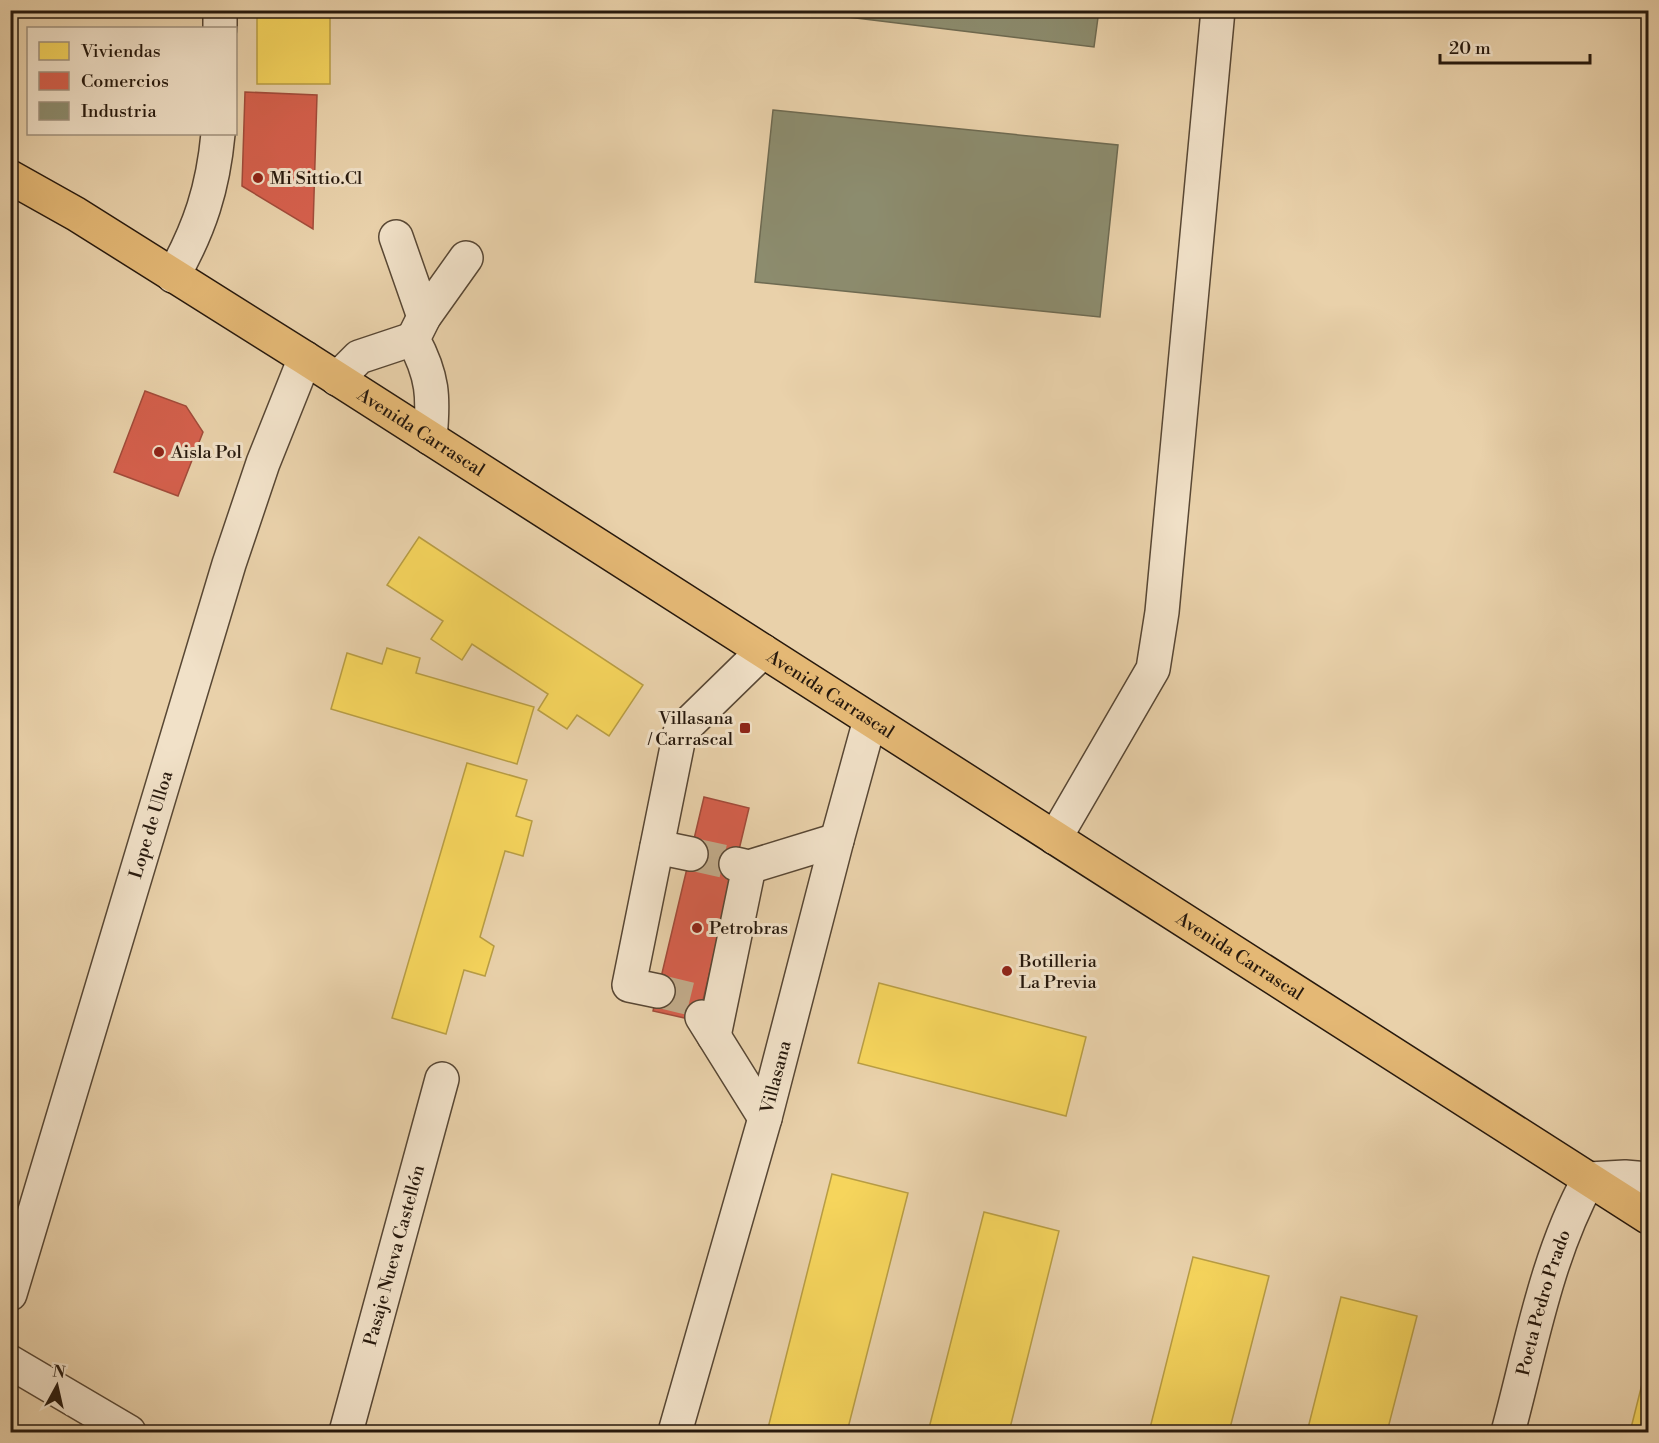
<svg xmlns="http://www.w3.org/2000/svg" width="1659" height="1443" font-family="'Libre Bodoni',serif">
<rect width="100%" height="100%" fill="#e9d1aa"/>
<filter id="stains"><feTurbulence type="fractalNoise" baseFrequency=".00333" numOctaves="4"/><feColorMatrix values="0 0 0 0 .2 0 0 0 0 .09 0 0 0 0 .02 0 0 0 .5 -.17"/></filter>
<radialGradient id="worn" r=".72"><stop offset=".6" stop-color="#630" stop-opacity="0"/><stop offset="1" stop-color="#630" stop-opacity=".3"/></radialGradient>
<g fill="#f6d55c" stroke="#b89d44" stroke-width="1.5">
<rect x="257" y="10" width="73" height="74"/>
<polygon points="419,537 643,685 609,736 577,715 567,729 538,710 548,694 472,644 462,660 431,639 443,621 387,585"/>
<polygon points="387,648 420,658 416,673 534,707 517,764 331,709 347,653 382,664"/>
<polygon points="467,763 527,780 516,816 532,821 523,856 505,851 480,937 494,946 485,976 464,970 446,1034 392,1018"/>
<polygon points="879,983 1086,1037 1066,1116 858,1063"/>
<polygon points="832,1174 908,1193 847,1432 767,1432"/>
<polygon points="984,1212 1059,1231 1009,1432 928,1432"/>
<polygon points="1193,1257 1269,1276 1229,1432 1149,1432"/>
<polygon points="1341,1297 1417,1316 1387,1432 1307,1432"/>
<polygon points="1645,1372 1648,1373 1648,1432 1630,1432"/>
</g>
<g fill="#d6604d" stroke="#a24b3a" stroke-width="1.5">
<polygon points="245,92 317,95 313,229 242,186"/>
<polygon points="145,391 186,406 203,432 178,496 114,472"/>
<polygon points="704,797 749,808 698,1021 653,1011"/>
</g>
<g fill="#8c8c6e" stroke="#6e6a51" stroke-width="1.5">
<polygon points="790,10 1099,10 1094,47"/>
<polygon points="773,110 1118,145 1100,317 755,282"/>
</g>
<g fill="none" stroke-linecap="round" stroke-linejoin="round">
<g stroke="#c2ac8b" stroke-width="33" stroke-dasharray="33 16" stroke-linecap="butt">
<polyline points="691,854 736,864"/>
<polyline points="658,991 691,999 700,1013"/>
</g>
<defs>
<g id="minor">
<polyline points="220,28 220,10"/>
<polyline points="396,237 424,317"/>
<path d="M 173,276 C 200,228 213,188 218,134"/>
<polyline points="337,379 359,357 413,339"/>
<path d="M 430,438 C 434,397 433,376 413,339 L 424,317 L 466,258"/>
<polyline points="1055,838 1153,669 1162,612 1218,10"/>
<polyline points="657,847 691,854"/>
<polyline points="736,864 749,867 837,840"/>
<polyline points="658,991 629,985 680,732 763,651"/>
<polyline points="702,1017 765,1118"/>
<polyline points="714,1036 749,867"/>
<path id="s1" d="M 10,1294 L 229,564 L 263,463 L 305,358"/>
<polyline points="10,1362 129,1432"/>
<path id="s2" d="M 346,1432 L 442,1079"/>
<path id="s3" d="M 675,1432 L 765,1118 L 837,840 L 870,720"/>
<path id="s4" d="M 1508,1432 C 1531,1347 1546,1257 1589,1179 L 1625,1177 L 1648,1179"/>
</g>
<g id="major">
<path id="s5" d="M 10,177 L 76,214 L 305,358 L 1648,1217"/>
</g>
</defs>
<use href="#minor" stroke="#584734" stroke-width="36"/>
<use href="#major" stroke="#27190d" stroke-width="36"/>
<use href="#minor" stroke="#f1e1c8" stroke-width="33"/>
<use href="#major" stroke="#e4b875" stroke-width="33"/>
</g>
<g fill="#8f2418" stroke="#f1e1c8" stroke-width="2">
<circle cx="258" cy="178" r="6"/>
<circle cx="159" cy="452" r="6"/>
<rect x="739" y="722" width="12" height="12" rx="3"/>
<circle cx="697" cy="928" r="6"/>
<circle cx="1007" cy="971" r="6"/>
</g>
<g text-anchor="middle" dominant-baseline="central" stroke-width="6" stroke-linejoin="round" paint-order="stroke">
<g font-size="18" fill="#27190d" stroke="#f1e1c8" text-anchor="start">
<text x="270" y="178">Mi Sittio.Cl</text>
<text x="171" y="452">Aisla Pol</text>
<text x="733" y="718" text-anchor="end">Villasana<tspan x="733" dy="21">/ Carrascal</tspan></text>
<text x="709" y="928">Petrobras</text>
<text x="1019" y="961">Botilleria<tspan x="1019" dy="21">La Previa</tspan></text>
</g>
<g font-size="18" fill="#27190d" stroke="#f1e1c8">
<text stroke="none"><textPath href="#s5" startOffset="484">Avenida Carrascal</textPath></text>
<text stroke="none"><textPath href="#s5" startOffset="970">Avenida Carrascal</textPath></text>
<text stroke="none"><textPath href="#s1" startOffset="490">Lope de Ulloa</textPath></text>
<text stroke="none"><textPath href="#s5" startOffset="1456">Avenida Carrascal</textPath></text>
<text stroke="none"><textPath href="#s3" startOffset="369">Villasana</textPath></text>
<text stroke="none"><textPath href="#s2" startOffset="183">Pasaje Nueva Castellón</textPath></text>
<text stroke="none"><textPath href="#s4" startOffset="134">Poeta Pedro Prado</textPath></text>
</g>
</g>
<rect width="1659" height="1443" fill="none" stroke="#e9d1aa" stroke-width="36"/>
<rect x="12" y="12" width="1635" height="1419" fill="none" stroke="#27190d" stroke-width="3"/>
<rect x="18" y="18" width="1623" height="1407" fill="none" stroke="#27190d" stroke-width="1.5"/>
<rect x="27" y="27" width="210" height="108" fill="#f1e1c8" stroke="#a0917d" stroke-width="1.5"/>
<rect x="39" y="42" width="30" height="18" fill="#f6d55c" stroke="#a0917d" stroke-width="1.5"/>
<text x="81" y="57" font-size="18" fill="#27190d">Viviendas</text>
<rect x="39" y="72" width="30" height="18" fill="#d6604d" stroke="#a0917d" stroke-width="1.5"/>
<text x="81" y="87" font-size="18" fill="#27190d">Comercios</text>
<rect x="39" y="102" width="30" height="18" fill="#8c8c6e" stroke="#a0917d" stroke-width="1.5"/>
<text x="81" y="117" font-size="18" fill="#27190d">Industria</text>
<g transform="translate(57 1386) rotate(8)" stroke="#f1e1c8" stroke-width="4.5" paint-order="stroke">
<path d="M0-4.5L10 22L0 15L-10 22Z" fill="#27190d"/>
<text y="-9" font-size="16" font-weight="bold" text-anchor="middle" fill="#27190d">N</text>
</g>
<path d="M1440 54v9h150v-9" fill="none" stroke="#27190d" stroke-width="3"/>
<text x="1449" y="54" font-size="18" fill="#27190d" stroke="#f1e1c8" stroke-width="4.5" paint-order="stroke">20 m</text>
<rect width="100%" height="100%" filter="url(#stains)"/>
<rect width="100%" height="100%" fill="url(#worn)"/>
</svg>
